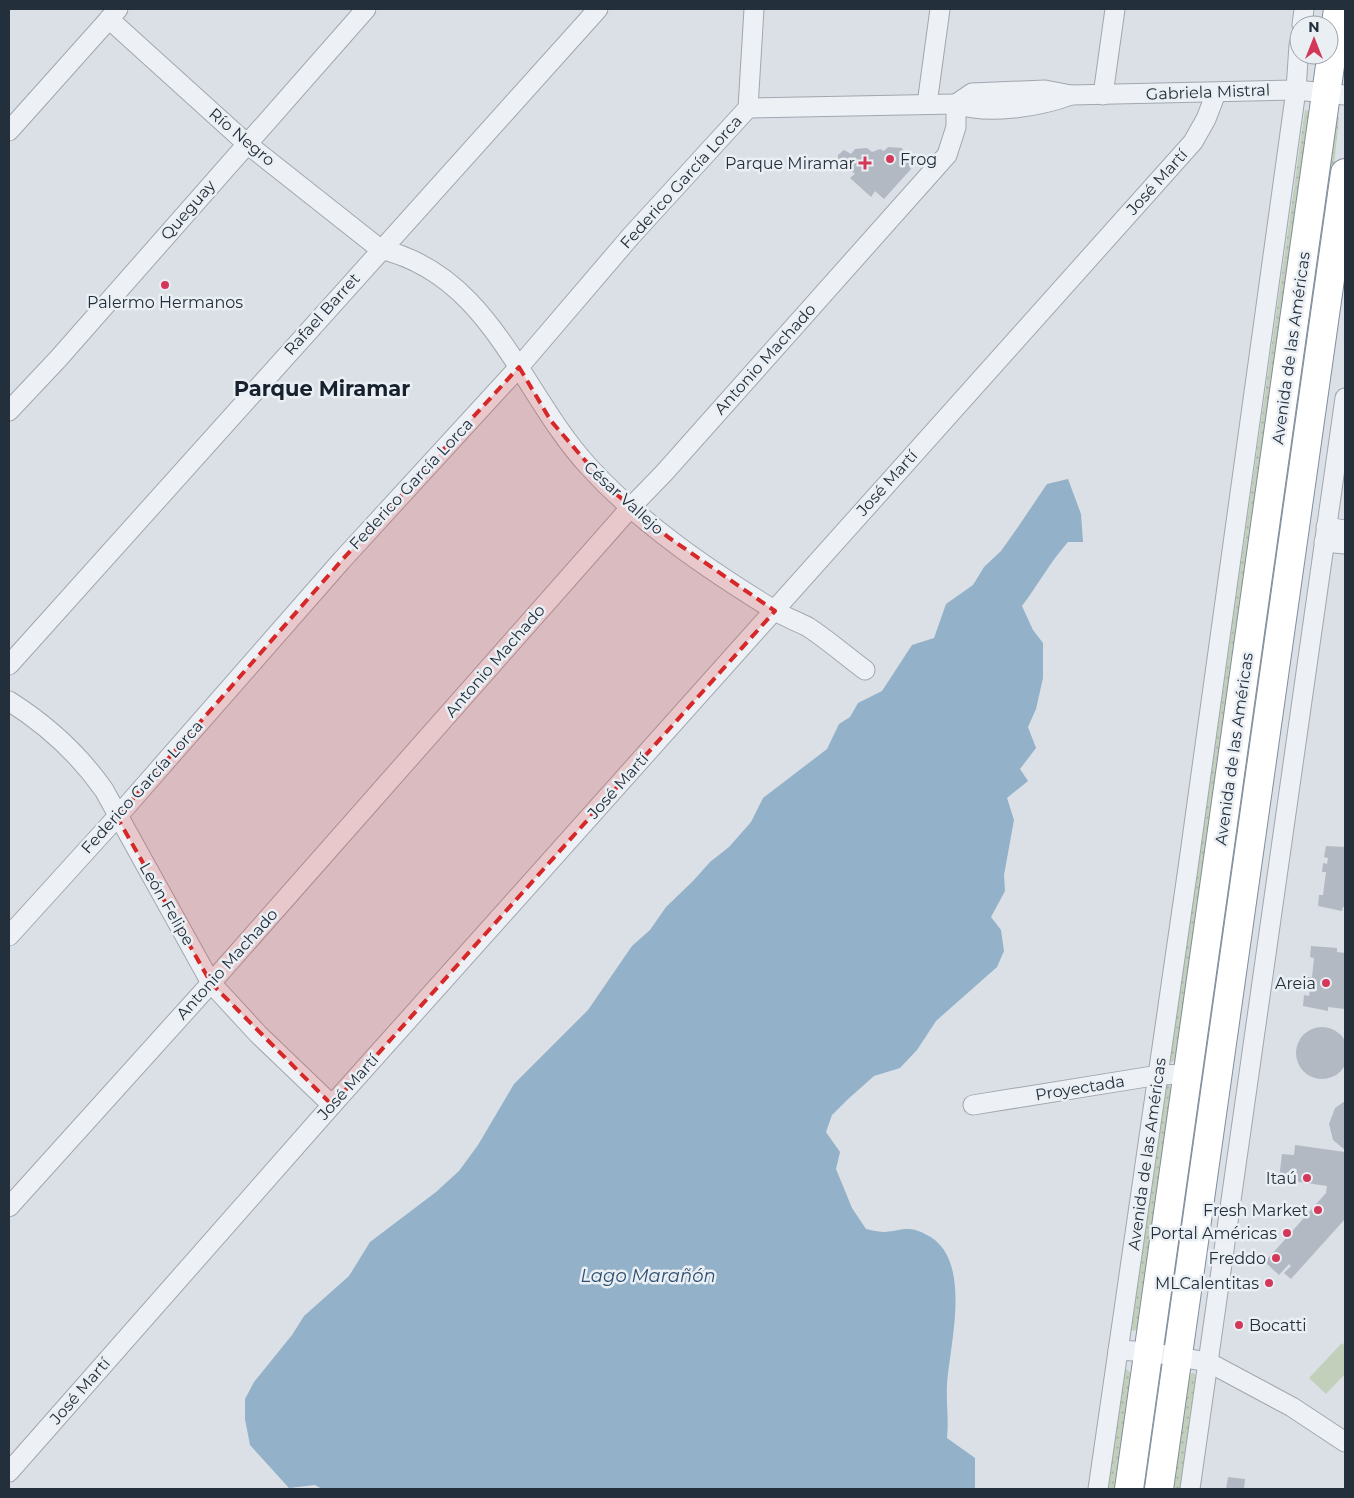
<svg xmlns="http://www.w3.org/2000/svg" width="1354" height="1498" font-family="Montserrat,sans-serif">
<defs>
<pattern id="grass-dots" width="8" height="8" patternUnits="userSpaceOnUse" patternTransform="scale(1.25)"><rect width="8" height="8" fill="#c2d0bb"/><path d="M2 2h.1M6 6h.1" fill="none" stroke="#a7b3a2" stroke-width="1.8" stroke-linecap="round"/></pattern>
</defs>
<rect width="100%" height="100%" fill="#dbe0e6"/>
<g fill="url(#grass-dots)">
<polygon points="1305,110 1310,111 1177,1060 1165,1064 1191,918"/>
<polygon points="1335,114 1339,118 1333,176 1168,1339 1164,1336"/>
<polygon points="1166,1082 1172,1088 1138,1330 1129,1331"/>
<polygon points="1125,1368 1133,1375 1116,1489 1103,1489"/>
<polygon points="1194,1373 1198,1378 1183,1489 1170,1489 1189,1374"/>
</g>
<polygon fill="#c2d0bb" points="1342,1343 1345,1346 1345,1374 1326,1394 1309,1378"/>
<path fill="#93b1c8" d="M 1068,479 L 1081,514 L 1083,542 L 1068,542 C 1050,562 1038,585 1022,606 L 1033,630 L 1043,643 L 1043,678 L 1036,709 L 1028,727 L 1036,748 L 1020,769 L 1028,781 L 1007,798 L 1014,820 L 1004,875 L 1005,891 L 991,917 L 1001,930 L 1004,951 L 997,967 L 936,1021 L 917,1050 L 900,1068 L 874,1076 L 847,1100 L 832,1115 L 826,1132 L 840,1152 L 836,1169 L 852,1208 L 866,1229 C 872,1230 879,1232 885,1232 C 902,1231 907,1225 925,1234 C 974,1256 950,1342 947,1385 C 946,1403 949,1420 947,1438 L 975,1458 L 975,1489 L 322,1489 L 315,1485 L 289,1488 L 250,1445 L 245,1419 L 245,1399 L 254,1382 L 292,1335 L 304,1316 L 349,1276 L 370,1242 L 436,1192 L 459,1171 L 478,1145 L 514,1084 L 588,1010 L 632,946 L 650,930 L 666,907 L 693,881 L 710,862 L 729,847 L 751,822 L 763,798 L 827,749 L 839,724 L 850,717 L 858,703 L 882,691 L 912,645 L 934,638 L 946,604 L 973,585 L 984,567 L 1001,551 L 1018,527 L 1047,484 Z"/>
<g fill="#b2b9c3">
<polygon points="888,147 902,148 911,169 884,199 875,191 871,197 850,178 855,174 838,159 838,155 844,150 851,154 855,149 867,148 872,152 880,149 884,151"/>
<polygon points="1326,846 1345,847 1345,907 1343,907 1342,911 1318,906 1319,895 1323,895 1326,872 1322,872 1323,863 1327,864 1328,858 1324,857"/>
<polygon points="1311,946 1337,948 1337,952 1345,953 1345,1009 1328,1007 1328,1011 1303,1006 1304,995 1309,996 1310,990 1305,989 1307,977 1312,977 1314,958 1310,957"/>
<circle cx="1322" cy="1053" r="26"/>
<polygon points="1345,1101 1345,1150 1333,1140 1329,1124 1335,1108"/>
<polygon points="1295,1145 1345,1152 1345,1219 1291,1279 1284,1273 1291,1266 1289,1264 1279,1275 1265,1262 1326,1193 1327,1186 1279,1179 1282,1154 1294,1155"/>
<polygon points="1228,1477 1245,1479 1244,1489 1226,1489"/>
</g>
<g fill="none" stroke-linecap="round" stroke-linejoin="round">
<defs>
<g id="minor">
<path d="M 109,19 L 246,143 L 380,249 C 491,275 520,392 589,467 C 641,524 709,570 774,610 C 784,617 797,621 808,627 C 828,640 846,656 865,670"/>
<polyline points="1302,25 1304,9"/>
<polyline points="1103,95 1115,9"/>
<polyline points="927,104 940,9"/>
<polyline points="956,104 972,93 1045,90 1071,95 1296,90 1345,95"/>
<path d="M 748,108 L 956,104 C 988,115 1039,107 1071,95"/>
<polyline points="9,131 118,9"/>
<polyline points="9,411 58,359 366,9"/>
<polyline points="1326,527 1345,530"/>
<polyline points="1324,542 1345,544"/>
<polyline points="9,665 598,9"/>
<path d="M 9,701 C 47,725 78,753 104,790 L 211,983 L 258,1034 L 332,1105"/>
<polyline points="9,936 117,817 342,560 519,367 631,236 748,108 754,9"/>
<polyline points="973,1105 1159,1075 1187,1074"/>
<polyline points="9,1207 211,983 631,507 664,473 947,155 956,127 956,104"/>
<polyline points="1118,1350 1149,1352 1208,1362 1292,1407 1345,1442"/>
<polyline points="9,1472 332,1105 1193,142 1206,119 1216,93"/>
<polyline points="1098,1489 1188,868 1296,90 1299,45"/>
<path d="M 1190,1489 C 1241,1125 1291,761 1345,398"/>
</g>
<g id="highway">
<polyline points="1129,1489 1338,9"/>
<polyline points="1159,1489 1345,173"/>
</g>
</defs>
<use href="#minor" stroke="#a0a7b0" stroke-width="21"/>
<use href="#highway" stroke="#828e9d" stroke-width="30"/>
<use href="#minor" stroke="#edf0f4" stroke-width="19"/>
<use href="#highway" stroke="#fff" stroke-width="28"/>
</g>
<path fill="#d62828" fill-opacity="0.2" stroke="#d62828" stroke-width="4" stroke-dasharray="10 6" stroke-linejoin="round" d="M 519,367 L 551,421 L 609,488 L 668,537 L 775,611 L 332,1105 L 211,983 L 117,817 L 342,560 Z"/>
<g fill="#d33859" stroke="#eaeff4" stroke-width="2">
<circle cx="890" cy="159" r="5"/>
<path d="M862.5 155.5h5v5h5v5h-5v5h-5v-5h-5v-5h5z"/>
<circle cx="165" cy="285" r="5"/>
<circle cx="1326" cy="983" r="5"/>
<circle cx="1307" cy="1178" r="5"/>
<circle cx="1318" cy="1210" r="5"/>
<circle cx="1287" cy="1233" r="5"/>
<circle cx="1276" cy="1258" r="5"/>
<circle cx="1269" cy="1283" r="5"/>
<circle cx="1239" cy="1325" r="5"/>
</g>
<g text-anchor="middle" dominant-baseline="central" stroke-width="5" stroke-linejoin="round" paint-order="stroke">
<g font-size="16" fill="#242f3c" stroke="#eaeff4">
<text transform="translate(1208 92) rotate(-2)">Gabriela Mistral</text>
<text transform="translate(242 137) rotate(40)">Río Negro</text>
<text transform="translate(681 182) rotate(-48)">Federico García Lorca</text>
<text transform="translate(1157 182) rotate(-48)">José Martí</text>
<text transform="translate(188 210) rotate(-49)">Queguay</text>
<text transform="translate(322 314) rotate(-48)">Rafael Barret</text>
<text transform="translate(1291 348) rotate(-82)">Avenida de las Américas</text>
<text transform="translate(765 359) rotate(-48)">Antonio Machado</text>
<text transform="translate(887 483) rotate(-48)">José Martí</text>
<text transform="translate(411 484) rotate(-47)">Federico García Lorca</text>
<text transform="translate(624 498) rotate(42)">César Vallejo</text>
<text transform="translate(495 661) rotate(-49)">Antonio Machado</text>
<text transform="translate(1234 749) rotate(-82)">Avenida de las Américas</text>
<text transform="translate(618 786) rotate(-48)">José Martí</text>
<text transform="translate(142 787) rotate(-48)">Federico García Lorca</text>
<text transform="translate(167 904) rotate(60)">León Felipe</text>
<text transform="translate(227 964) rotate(-48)">Antonio Machado</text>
<text transform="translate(348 1087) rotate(-48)">José Martí</text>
<text transform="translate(1080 1088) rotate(-9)">Proyectada</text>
<text transform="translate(1147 1154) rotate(-82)">Avenida de las Américas</text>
<text transform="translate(80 1391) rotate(-49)">José Martí</text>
</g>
<g font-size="16" fill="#242f3c" stroke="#eaeff4" text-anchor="end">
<text x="900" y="159" text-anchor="start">Frog</text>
<text x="855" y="163">Parque Miramar</text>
<text x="165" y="302" text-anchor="middle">Palermo Hermanos</text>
<text x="1316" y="983">Areia</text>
<text x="1297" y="1178">Itaú</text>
<text x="1308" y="1210">Fresh Market</text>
<text x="1277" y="1233">Portal Américas</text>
<text x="1266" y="1258">Freddo</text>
<text x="1259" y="1283">MLCalentitas</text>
<text x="1249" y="1325" text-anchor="start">Bocatti</text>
</g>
<g font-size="18" font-style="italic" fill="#2d5072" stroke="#eaeff4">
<text x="648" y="1276">Lago Marañón</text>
</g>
<g font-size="21" font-weight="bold" fill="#17202d" stroke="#eaeff4">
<text x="322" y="388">Parque Miramar</text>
</g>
</g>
<rect width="1354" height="1498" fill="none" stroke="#242f3c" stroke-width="20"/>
<g transform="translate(1314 40)"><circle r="24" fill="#eaeff4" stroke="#9ba2aa"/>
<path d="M0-4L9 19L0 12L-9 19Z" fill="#d33859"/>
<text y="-8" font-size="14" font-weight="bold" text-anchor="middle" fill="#242f3c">N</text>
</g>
</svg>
